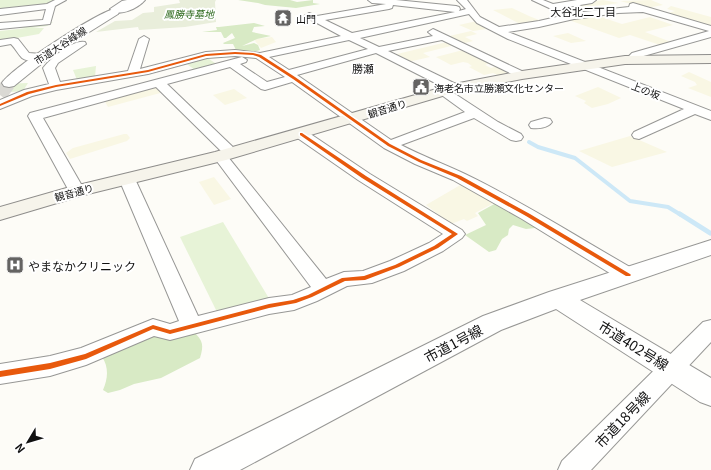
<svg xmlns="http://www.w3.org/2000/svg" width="711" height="470" font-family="Georgia,'Noto Sans JP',serif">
<rect width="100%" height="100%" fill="#fdfcf7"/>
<g fill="#f9f7e4">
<polygon points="603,0 619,3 582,8 573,4"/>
<polygon points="651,0 663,5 647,8 620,1"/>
<polygon points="671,6 711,17 711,28 666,14 675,11 667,9"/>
<polygon points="512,8 529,16 544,22 524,26 493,10"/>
<polygon points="595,15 622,24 650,17 673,25 645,32 671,42 660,45 630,35 619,38 566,19"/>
<polygon points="477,21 493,28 473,31 459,25"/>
<polygon points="471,31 477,34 465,37 473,41 461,44 445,37"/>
<polygon points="568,33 586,41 571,43 553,36"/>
<polygon points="272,37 276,42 261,48 255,41 256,39"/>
<polygon points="447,42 455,45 423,53 430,57 408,62 393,55"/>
<polygon points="463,50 490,63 485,65 491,68 497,66 510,74 500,76 493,73 484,75 469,67 472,66 468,63 463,62 451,65 436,57"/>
<polygon points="689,72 711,82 711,97 688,88 697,85 695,82 681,76"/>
<polygon points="156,85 164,92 108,107 104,100"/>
<polygon points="598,87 619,97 621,98 608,104 592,108 584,103 586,101 575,96"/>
<polygon points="234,89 247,98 225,105 213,95"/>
<polygon points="124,134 127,134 130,138 127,141 70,159 66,153 73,148"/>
<polygon points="630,136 667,152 612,167 579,151"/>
<polygon points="214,177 231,199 214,205 199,182"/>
<polygon points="462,184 494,203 475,213 478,216 467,221 464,219 451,224 426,205"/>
</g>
<g fill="#e7f3d7">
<polygon points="0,0 58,0 49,4 0,11"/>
<polygon points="53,22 47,26 32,28 44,28 39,34 0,41 0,31 27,28 0,28 0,27"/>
<polygon points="206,57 218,65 195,70 184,62"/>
<polygon points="96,66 95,77 77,80 73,70"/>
<polygon points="28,83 23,91 0,93 0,84"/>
<polygon points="223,222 270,300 217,312 180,237"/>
</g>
<g fill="#d8eac5">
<polygon points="238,0 290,0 297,2 313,0 313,3 320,4 296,8 265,5 258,3"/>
<polygon points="254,23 265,26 254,27 252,32 271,36 257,39 242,46 254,43 258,45 260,50 257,51 237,52 233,44 224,44 223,43 235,38 232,33 226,38 224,38 221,32 202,32 217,30 216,27 219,27"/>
<polygon points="496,203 537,225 535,228 526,229 513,225 509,229 508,235 502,239 496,250 489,252 465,235 486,225 478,213"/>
<path d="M 151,331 L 194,332 C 203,341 204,345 200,358 L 161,378 L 134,384 L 120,390 L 108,393 L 103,390 C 108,379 109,367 102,357 Z"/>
</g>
<polygon fill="#e9eedb" points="179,0 216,0 215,2 216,22 185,27 139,30 138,27 96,32 115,21 132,20 143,13 154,12 154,7 180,3"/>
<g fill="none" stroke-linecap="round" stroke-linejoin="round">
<polyline stroke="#cde8f7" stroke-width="4" points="529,142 538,147 575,158 630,201 668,207 681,215"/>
<polyline stroke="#cde8f7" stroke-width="5" points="680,214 710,233"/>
<polyline stroke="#dad9d4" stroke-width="14" stroke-dasharray="14 8" stroke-linecap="butt" points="0,95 9,83"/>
<defs>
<g id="minor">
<polygon points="55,0 66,0 55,6 50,24 0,29 0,23 43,20 46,9 0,15 0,9 47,4"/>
<path d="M 127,0 L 145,0 C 138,8 119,18 110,9 L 122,1 Z"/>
<path d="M 368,0 L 396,0 L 456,6 L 459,7 L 460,9 L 459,11 L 466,9 L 457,0 L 467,0 L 480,17 L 499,27 L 539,21 L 574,13 L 629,7 L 630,4 L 633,3 L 711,26 L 711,37 L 640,57 L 631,62 L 626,59 L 632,53 L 709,31 L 643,12 L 618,13 L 574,19 L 539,27 L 508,32 L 711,111 L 711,120 L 695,114 L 639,139 L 634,138 L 632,135 L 634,132 L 684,109 L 508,39 L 477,23 L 469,14 L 360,38 L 379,47 L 433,36 L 428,32 L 433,29 L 526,73 L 528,75 L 526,77 L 518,77 L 442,40 L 388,51 L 458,85 L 460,88 L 458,91 L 454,92 L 449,90 L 498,122 L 521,134 L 523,137 L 521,140 L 516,141 L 511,140 L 474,118 L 401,145 C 422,156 444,164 465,174 C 523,202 579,238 635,270 L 638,275 L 635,280 L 628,282 L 621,280 L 522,219 L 453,180 L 415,164 L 384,148 L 292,82 L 265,90 L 261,89 L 230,67 L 167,84 L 236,150 L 238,153 L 236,156 L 228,157 L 326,279 L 344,272 L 363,271 L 390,261 L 429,243 L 443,234 L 358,180 L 296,137 L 294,134 L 296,131 L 301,130 L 306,131 L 370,174 L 462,230 L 465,234 L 462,238 L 443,251 L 404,271 L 372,283 L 347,286 L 317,301 L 294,310 L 269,314 L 170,340 L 154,336 L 86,365 L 50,376 L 0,384 L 0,364 L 50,356 L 81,348 L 153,319 L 170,324 L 179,321 L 119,179 L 121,176 L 127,174 L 133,176 L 135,179 L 198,316 L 269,298 L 292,295 L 311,287 L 213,156 L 215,153 L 222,152 L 156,87 L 43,118 L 85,191 L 83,194 L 77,196 L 71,194 L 69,191 L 28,116 L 30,113 L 242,57 L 247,60 L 246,62 L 240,64 L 267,82 L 285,77 L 256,58 L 235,56 L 207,58 L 148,74 L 56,90 L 32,96 L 0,109 L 0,100 L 24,90 L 49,84 L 43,68 C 50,59 73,39 85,42 L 86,44 L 58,63 L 55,68 L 60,82 L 128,71 L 139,39 L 144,36 L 149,39 L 140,69 L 206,52 L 235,50 L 260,53 L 341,36 L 304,16 L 309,13 L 317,16 L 386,4 L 372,3 ZM 393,5 L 455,12 L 352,33 L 325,20 L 389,9 L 392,8 ZM 349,40 L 368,49 L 289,70 L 269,57 ZM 376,53 L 445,88 L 438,88 L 436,91 L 465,112 L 391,140 L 297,75 Z"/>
<polygon points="532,0 543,0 553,4 577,0 596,0 592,3 562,8 566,11 562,14"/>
<path d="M 14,38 L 18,39 L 29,53 L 41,54 L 46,57 C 42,62 27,62 22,58 C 18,54 15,48 11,44 L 0,46 L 0,40 Z"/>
<path d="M 545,118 L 550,119 L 552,122 C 548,128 538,129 531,128 L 529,125 L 531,122 Z"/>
<polygon points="711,320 711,342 591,470 558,470 562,461 703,322"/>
</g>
<g id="tertiary">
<path d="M 114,9 L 119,12 L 118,14 L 51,56 L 14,86 L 9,87 L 4,86 L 2,83 C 13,67 95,14 114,9 Z"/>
<polygon points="711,240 711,255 580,300 711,378 711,406 700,402 556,309 501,330 240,470 190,470 195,459 483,316 549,292"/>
</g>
<polygon id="secondary" points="711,55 711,63 625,64 522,79 456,92 226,160 84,195 0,220 0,207 70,187 215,152 454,84 522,71 625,56"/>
</defs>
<use href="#minor" stroke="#979795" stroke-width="2"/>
<use href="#tertiary" stroke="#979795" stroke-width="2"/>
<use href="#secondary" stroke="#8e8d8b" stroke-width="2"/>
<use href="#minor" fill="#fffffe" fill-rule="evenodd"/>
<use href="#tertiary" fill="#fffffe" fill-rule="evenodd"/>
<use href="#secondary" fill="#f6f4eb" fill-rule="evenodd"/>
<defs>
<g id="cycleway">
<polygon points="235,52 253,53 261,55 295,77 390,144 421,160 461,176 530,214 630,274 631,275 630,276 626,276 526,216 457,178 419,162 388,146 293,79 259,57 253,55 235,54 206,56 148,72 56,87 29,94 0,106 0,104 27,92 56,85 148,70 206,54"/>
<polygon points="300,133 302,133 366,176 458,234 438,248 399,267 365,280 345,281 312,297 296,303 269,308 170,334 153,329 86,359 50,369 0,377 0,371 50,363 85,354 153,325 170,330 269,304 293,300 308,295 342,278 364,276 395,265 434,246 452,234 362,178 300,135"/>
</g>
</defs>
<use href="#cycleway" stroke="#fff" stroke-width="3"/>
<use href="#cycleway" fill="#e8590c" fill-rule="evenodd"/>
</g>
<defs>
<symbol id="temple-square" viewBox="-11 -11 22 22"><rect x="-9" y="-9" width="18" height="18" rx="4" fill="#646362" stroke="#fff"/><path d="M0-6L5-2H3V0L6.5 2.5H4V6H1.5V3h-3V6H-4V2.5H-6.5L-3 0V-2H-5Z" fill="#fff"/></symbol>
<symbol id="civic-square" viewBox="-11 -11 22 22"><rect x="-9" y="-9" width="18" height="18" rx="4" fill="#646362" stroke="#fff"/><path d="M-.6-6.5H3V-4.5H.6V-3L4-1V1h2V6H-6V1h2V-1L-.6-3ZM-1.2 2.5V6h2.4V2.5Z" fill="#fff"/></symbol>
<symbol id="hospital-square" viewBox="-11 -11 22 22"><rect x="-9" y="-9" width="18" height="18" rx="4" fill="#646362" stroke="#fff"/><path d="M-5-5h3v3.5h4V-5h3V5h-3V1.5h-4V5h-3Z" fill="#fff"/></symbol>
</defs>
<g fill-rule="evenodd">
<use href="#temple-square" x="273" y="8" width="20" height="20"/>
<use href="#civic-square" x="411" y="77" width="20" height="20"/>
<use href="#hospital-square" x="5" y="255" width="20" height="20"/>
</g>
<g text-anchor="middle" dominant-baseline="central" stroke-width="4" stroke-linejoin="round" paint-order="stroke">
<g font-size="10" font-style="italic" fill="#2f6b1f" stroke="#fff">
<text x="189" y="13">鳳勝寺墓地</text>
</g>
<g font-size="10" fill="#111" stroke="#fff" text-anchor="start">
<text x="296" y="18">山門</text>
<text x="434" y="87">海老名市立勝瀬文化センター</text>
</g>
<g font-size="10" fill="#111" stroke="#fff">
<text transform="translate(60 45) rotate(-33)">市道大谷峰線</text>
<text transform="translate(646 90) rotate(21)">上の坂</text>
<text transform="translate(387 108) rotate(-17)">観音通り</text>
<text transform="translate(74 192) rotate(-15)">観音通り</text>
</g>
<g font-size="11" fill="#111" stroke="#fff">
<text x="583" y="11">大谷北二丁目</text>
<text x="363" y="68">勝瀬</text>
</g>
<g font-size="12" fill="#111" stroke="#fff" text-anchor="start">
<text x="28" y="265">やまなかクリニック</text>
</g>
<g font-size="14" fill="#111" stroke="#fff">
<text transform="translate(453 343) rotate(-28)">市道1号線</text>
<text transform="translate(634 345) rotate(32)">市道402号線</text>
<text transform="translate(622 419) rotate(-46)">市道18号線</text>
</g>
</g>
<g transform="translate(28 442) rotate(232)" stroke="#ffffff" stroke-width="3" paint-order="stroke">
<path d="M0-3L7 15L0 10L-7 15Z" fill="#111111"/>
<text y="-6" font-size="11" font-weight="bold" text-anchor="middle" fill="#111111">N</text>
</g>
</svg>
